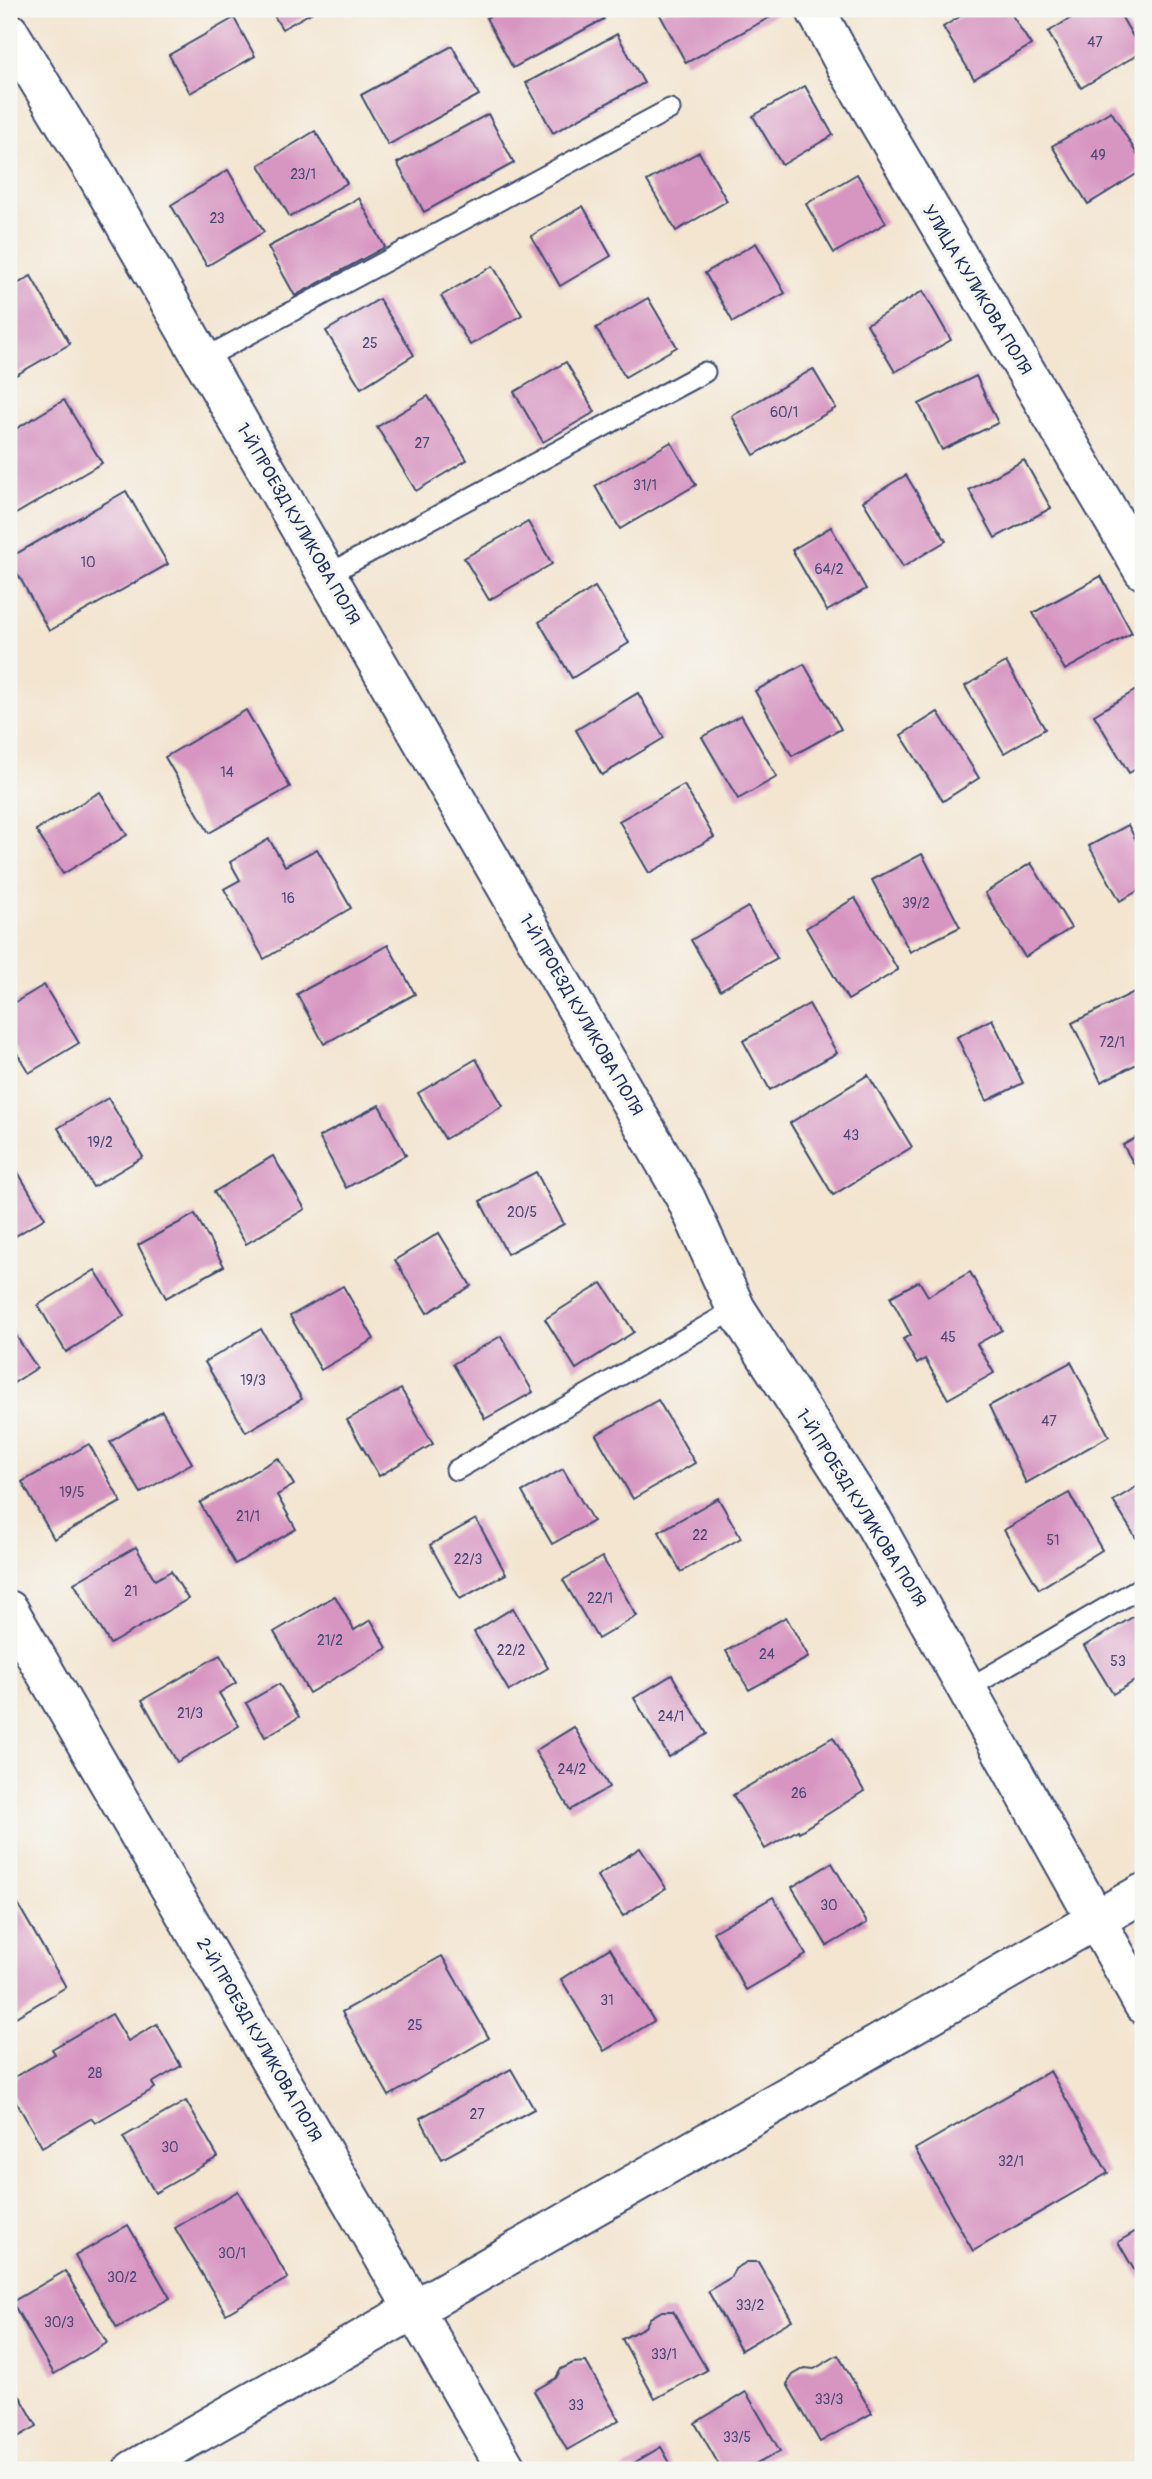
<svg xmlns="http://www.w3.org/2000/svg" width="1152" height="2479" font-family="Pangolin,sans-serif">
<rect width="100%" height="100%" fill="#f6f6f2"/>
<filter id="ink" filterUnits="userSpaceOnUse"><feTurbulence type="fractalNoise" baseFrequency=".0143" numOctaves="2"/><feDisplacementMap in="SourceGraphic" scale="14" xChannelSelector="R" yChannelSelector="G"/><feConvolveMatrix kernelMatrix="1 2 1 2 8 2 1 2 1" color-interpolation-filters="sRGB"/></filter>
<filter id="wash" filterUnits="userSpaceOnUse"><feTurbulence type="fractalNoise" baseFrequency=".00686" numOctaves="4" result="noise"/><feDisplacementMap in="SourceGraphic" scale="28" xChannelSelector="R" yChannelSelector="G"/><feGaussianBlur stdDeviation="1.57" result="paint"/><feColorMatrix in="noise" values="0 0 0 0 0 0 0 0 0 0 0 0 0 0 0 0 0 1.4 0 .05"/><feComposite in="paint" operator="in"/></filter>
<g filter="url(#wash)">
<rect width="100%" height="100%" fill="#f3e5d0"/>
<g id="blocks">
<g fill="#d795c1">
<polygon points="270,9 318,9 282,29"/>
<polygon points="504,9 598,9 604,19 513,68 486,18"/>
<polygon points="667,9 774,9 776,14 686,63 659,13"/>
<polygon points="972,9 1008,9 1031,45 974,79 943,27"/>
<polygon points="1086,9 1117,9 1142,52 1081,88 1048,32"/>
<polygon points="234,18 255,56 190,93 169,55"/>
<polygon points="617,34 644,83 553,133 526,83"/>
<polygon points="452,46 479,95 388,145 361,95"/>
<polygon points="805,86 833,135 782,165 753,116"/>
<polygon points="1111,111 1143,164 1143,170 1088,204 1052,146"/>
<polygon points="488,114 514,163 424,212 397,163"/>
<polygon points="315,131 347,183 290,217 259,165"/>
<polygon points="699,152 727,201 676,231 647,181"/>
<polygon points="228,170 264,232 207,266 171,205"/>
<polygon points="857,174 886,223 834,253 806,204"/>
<polygon points="359,198 385,247 295,296 268,247"/>
<polygon points="583,206 611,256 560,286 531,236"/>
<polygon points="756,243 785,293 733,322 705,273"/>
<polygon points="493,266 522,315 470,345 441,296"/>
<polygon points="31,276 70,344 9,379 9,289"/>
<polygon points="923,291 951,340 895,372 867,324"/>
<polygon points="648,298 677,347 625,377 596,328"/>
<polygon points="379,299 414,355 361,388 326,331"/>
<polygon points="566,362 595,412 543,442 514,392"/>
<polygon points="813,369 836,408 754,455 732,416"/>
<polygon points="976,376 998,423 942,450 919,404"/>
<polygon points="428,396 467,460 416,491 377,427"/>
<polygon points="64,400 102,463 9,518 9,433"/>
<polygon points="671,442 696,485 620,529 595,486"/>
<polygon points="1024,460 1051,508 995,538 969,490"/>
<polygon points="906,475 946,541 903,567 863,501"/>
<polygon points="126,491 168,564 49,631 9,558"/>
<polygon points="528,522 552,564 489,600 464,558"/>
<polygon points="831,527 866,589 827,611 792,550"/>
<polygon points="1101,576 1132,633 1065,670 1033,613"/>
<polygon points="595,587 629,643 572,678 539,622"/>
<polygon points="1006,662 1045,729 1004,753 965,686"/>
<polygon points="804,664 841,729 792,756 755,691"/>
<polygon points="1143,686 1143,765 1129,773 1094,715"/>
<polygon points="638,693 664,738 602,775 576,730"/>
<polygon points="246,710 290,787 209,833 165,757"/>
<polygon points="938,712 979,778 943,801 901,735"/>
<polygon points="741,715 777,777 738,799 702,737"/>
<polygon points="684,785 714,837 649,873 619,821"/>
<polygon points="100,792 127,835 63,874 36,830"/>
<polygon points="1128,825 1143,853 1143,888 1120,901 1089,846"/>
<polygon points="269,839 285,866 317,849 351,908 264,959 224,889 240,880 230,862"/>
<polygon points="922,854 960,927 910,952 872,880"/>
<polygon points="1031,863 1071,928 1025,957 985,893"/>
<polygon points="855,898 898,970 848,1000 806,928"/>
<polygon points="748,907 777,958 720,990 691,940"/>
<polygon points="388,945 415,994 324,1044 297,994"/>
<polygon points="44,985 79,1043 29,1073 9,1040 9,1006"/>
<polygon points="1140,989 1143,996 1143,1061 1101,1082 1072,1023"/>
<polygon points="809,1004 837,1053 770,1090 743,1041"/>
<polygon points="992,1019 1023,1083 987,1101 957,1037"/>
<polygon points="476,1059 503,1106 445,1139 418,1093"/>
<polygon points="868,1075 912,1147 833,1195 790,1123"/>
<polygon points="108,1098 143,1157 93,1187 58,1128"/>
<polygon points="379,1105 406,1155 346,1188 319,1137"/>
<polygon points="1143,1134 1143,1180 1123,1145"/>
<polygon points="273,1156 305,1209 246,1244 214,1192"/>
<polygon points="9,1157 45,1218 9,1240"/>
<polygon points="536,1172 564,1224 507,1254 480,1201"/>
<polygon points="195,1214 224,1266 166,1298 138,1245"/>
<polygon points="439,1233 471,1286 427,1313 395,1260"/>
<polygon points="95,1270 124,1316 66,1352 38,1305"/>
<polygon points="970,1272 1002,1330 977,1344 994,1373 948,1399 925,1359 917,1364 903,1339 911,1335 890,1297 919,1281 928,1296"/>
<polygon points="602,1283 634,1332 576,1369 545,1319"/>
<polygon points="343,1286 374,1339 321,1370 290,1316"/>
<polygon points="9,1325 37,1368 9,1386"/>
<polygon points="261,1329 302,1399 246,1432 205,1362"/>
<polygon points="501,1336 533,1392 485,1419 453,1364"/>
<polygon points="1071,1362 1109,1436 1026,1483 989,1406"/>
<polygon points="401,1389 433,1444 379,1476 347,1420"/>
<polygon points="658,1400 695,1463 633,1499 596,1435"/>
<polygon points="162,1411 192,1463 141,1493 110,1442"/>
<polygon points="89,1444 121,1502 54,1539 22,1482"/>
<polygon points="278,1458 294,1485 277,1495 296,1529 235,1564 200,1503"/>
<polygon points="563,1469 593,1521 552,1544 522,1492"/>
<polygon points="1143,1483 1143,1534 1136,1538 1113,1501"/>
<polygon points="1069,1493 1102,1550 1039,1589 1004,1530"/>
<polygon points="718,1498 741,1538 681,1572 659,1532"/>
<polygon points="476,1519 506,1574 460,1599 430,1545"/>
<polygon points="136,1547 155,1580 171,1571 188,1599 110,1644 74,1583"/>
<polygon points="602,1557 637,1616 598,1639 563,1580"/>
<polygon points="335,1596 354,1630 371,1620 387,1648 309,1693 274,1632"/>
<polygon points="513,1608 548,1668 509,1691 474,1632"/>
<polygon points="1143,1611 1143,1676 1113,1694 1084,1646"/>
<polygon points="786,1617 809,1657 749,1690 726,1651"/>
<polygon points="220,1655 236,1683 219,1693 239,1726 177,1762 142,1700"/>
<polygon points="672,1675 707,1734 669,1757 634,1698"/>
<polygon points="279,1684 299,1717 265,1737 246,1703"/>
<polygon points="574,1727 609,1787 570,1810 535,1751"/>
<polygon points="833,1737 864,1791 799,1832 798,1830 765,1849 733,1795"/>
<polygon points="640,1848 666,1888 623,1916 597,1876"/>
<polygon points="832,1863 867,1923 827,1946 792,1887"/>
<polygon points="9,1889 66,1987 9,2021"/>
<polygon points="773,1897 806,1955 746,1990 713,1932"/>
<polygon points="610,1948 654,2021 604,2051 561,1979"/>
<polygon points="442,1956 489,2038 389,2096 342,2012"/>
<polygon points="112,2014 128,2041 157,2024 181,2066 152,2083 155,2088 95,2123 92,2118 42,2147 9,2089 9,2080 55,2054 52,2049"/>
<polygon points="511,2069 534,2109 442,2159 420,2118"/>
<polygon points="1050,2071 1108,2173 973,2251 915,2149"/>
<polygon points="186,2101 218,2157 155,2193 123,2137"/>
<polygon points="238,2191 288,2278 226,2314 175,2228"/>
<polygon points="128,2225 170,2298 117,2328 75,2256"/>
<polygon points="1143,2227 1143,2278 1140,2280 1118,2242"/>
<polygon points="747,2262 758,2262 792,2320 741,2350 708,2291 730,2278 735,2269"/>
<polygon points="65,2271 107,2343 54,2374 12,2302"/>
<polygon points="662,2311 673,2311 707,2370 655,2399 622,2339 645,2327 650,2318"/>
<polygon points="838,2355 872,2413 820,2442 787,2384 793,2375 805,2368 814,2369"/>
<polygon points="586,2362 619,2420 567,2450 534,2391 556,2378 561,2369 573,2363"/>
<polygon points="9,2377 37,2426 9,2442"/>
<polygon points="746,2392 780,2451 746,2470 722,2470 695,2423"/>
<polygon points="661,2447 674,2470 622,2470"/>
</g>
</g>
</g>
<g filter="url(#ink)">
<use href="#blocks" fill-opacity="0" stroke="#3b4a6f" stroke-width="2"/>
<g fill="none" stroke-linecap="round" stroke-linejoin="round">
<defs>
<g id="lane">
<polyline points="203,359 670,109"/>
<polyline points="327,575 705,372"/>
<polyline points="456,1470 736,1309"/>
<polyline points="969,1688 1143,1586"/>
</g>
<g id="street">
<polyline points="815,9 847,68 1143,570"/>
<polyline points="9,32 99,179 686,1199 736,1309 873,1521 1143,2004"/>
<polyline points="9,1610 507,2470"/>
<polyline points="133,2470 1143,1893"/>
</g>
</defs>
<use href="#lane" stroke="#3b4a6f" stroke-width="23"/>
<use href="#street" stroke="#3b4a6f" stroke-width="42"/>
<use href="#lane" stroke="#fff" stroke-width="19"/>
<use href="#street" stroke="#fff" stroke-width="38"/>
</g>
</g>
<g text-anchor="middle" dominant-baseline="central" stroke-width="7" stroke-linejoin="round" paint-order="stroke">
<g font-size="14" fill="#4a4877">
<text x="1095" y="42">47</text>
<text x="1098" y="155">49</text>
<text x="303" y="174">23/1</text>
<text x="217" y="218">23</text>
<text x="370" y="343">25</text>
<text x="784" y="412">60/1</text>
<text x="422" y="443">27</text>
<text x="645" y="485">31/1</text>
<text x="88" y="562">10</text>
<text x="829" y="569">64/2</text>
<text x="227" y="772">14</text>
<text x="288" y="898">16</text>
<text x="916" y="903">39/2</text>
<text x="1112" y="1042">72/1</text>
<text x="851" y="1135">43</text>
<text x="100" y="1142">19/2</text>
<text x="522" y="1212">20/5</text>
<text x="948" y="1337">45</text>
<text x="253" y="1380">19/3</text>
<text x="1049" y="1421">47</text>
<text x="72" y="1492">19/5</text>
<text x="248" y="1516">21/1</text>
<text x="700" y="1535">22</text>
<text x="1053" y="1540">51</text>
<text x="468" y="1559">22/3</text>
<text x="131" y="1591">21</text>
<text x="600" y="1598">22/1</text>
<text x="330" y="1640">21/2</text>
<text x="511" y="1650">22/2</text>
<text x="767" y="1654">24</text>
<text x="1118" y="1661">53</text>
<text x="190" y="1713">21/3</text>
<text x="671" y="1716">24/1</text>
<text x="572" y="1769">24/2</text>
<text x="799" y="1793">26</text>
<text x="829" y="1905">30</text>
<text x="607" y="2000">31</text>
<text x="415" y="2025">25</text>
<text x="95" y="2073">28</text>
<text x="477" y="2114">27</text>
<text x="170" y="2147">30</text>
<text x="1011" y="2161">32/1</text>
<text x="232" y="2253">30/1</text>
<text x="122" y="2277">30/2</text>
<text x="750" y="2305">33/2</text>
<text x="59" y="2322">30/3</text>
<text x="664" y="2354">33/1</text>
<text x="829" y="2399">33/3</text>
<text x="576" y="2405">33</text>
<text x="737" y="2437">33/5</text>
</g>
<g font-size="18" fill="#1b2f5e" stroke="#f6f6f2">
<text transform="translate(977 290) rotate(59)">УЛИЦА КУЛИКОВА ПОЛЯ</text>
<text transform="translate(298 524) rotate(60)">1-Й ПРОЕЗД КУЛИКОВА ПОЛЯ</text>
<text transform="translate(581 1015) rotate(60)">1-Й ПРОЕЗД КУЛИКОВА ПОЛЯ</text>
<text transform="translate(861 1508) rotate(58)">1-Й ПРОЕЗД КУЛИКОВА ПОЛЯ</text>
<text transform="translate(259 2040) rotate(60)">2-Й ПРОЕЗД КУЛИКОВА ПОЛЯ</text>
</g>
</g>
<rect width="1152" height="2479" fill="none" stroke="#f6f6f2" stroke-width="35"/>
</svg>
